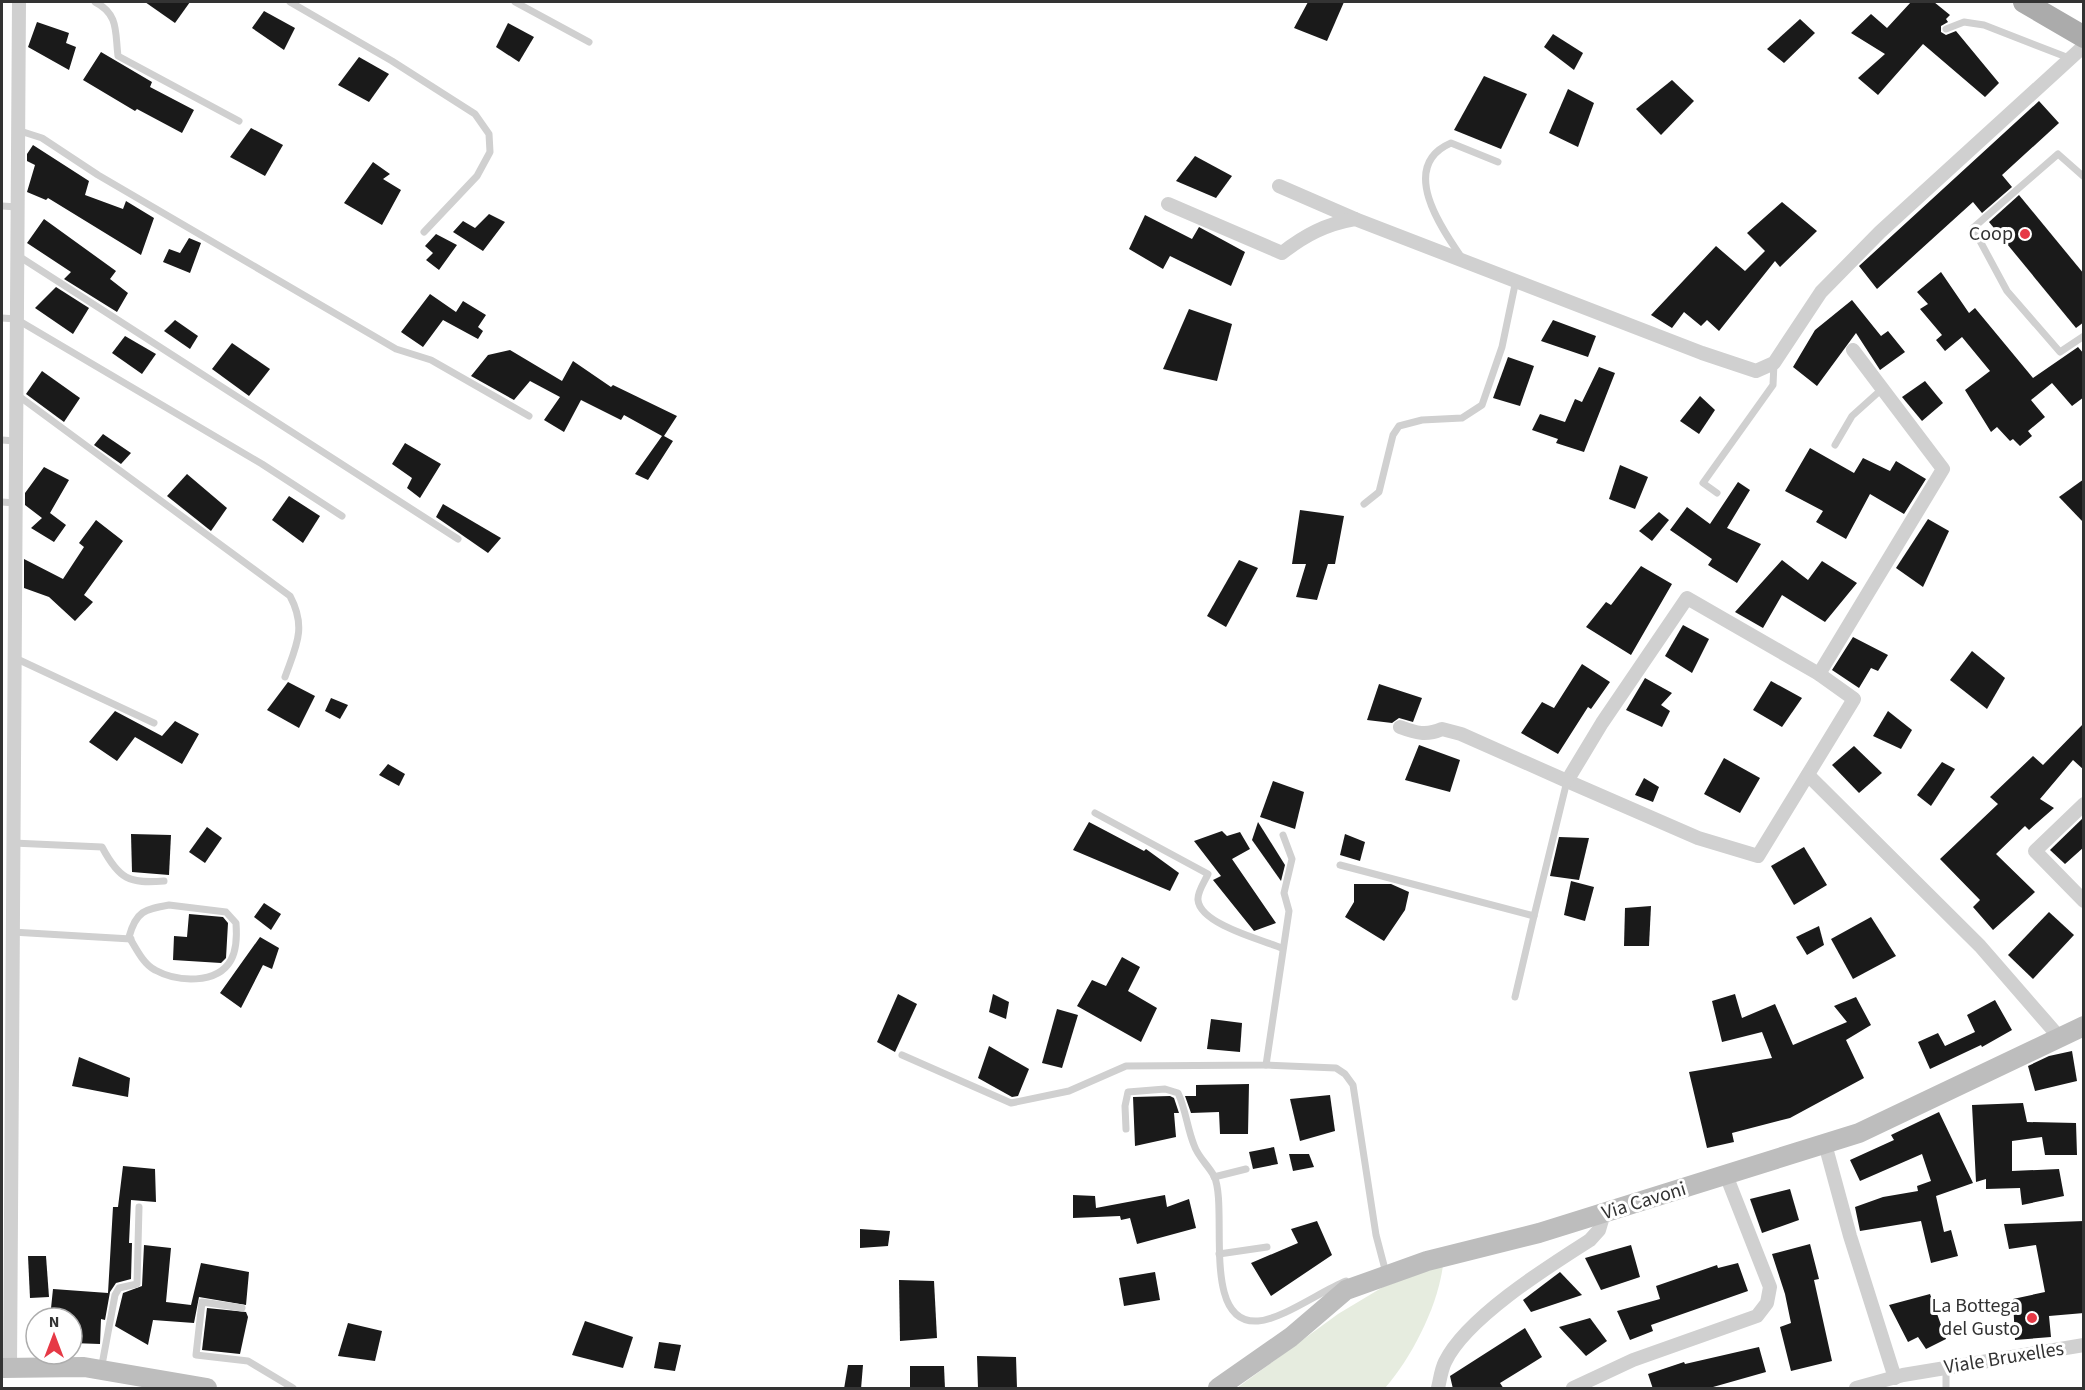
<svg xmlns="http://www.w3.org/2000/svg" width="2085" height="1390" font-family="'Source Sans 3',sans-serif">
<rect width="100%" height="100%" fill="#fff"/>
<path fill="#e6ecdf" d="M 1443,1265 C 1438,1306 1412,1357 1385,1388 L 1237,1388 L 1338,1314 L 1383,1287 Z"/>
<g fill="#1a1a1a">
<polygon points="145,2 190,2 175,23"/>
<polygon points="1308,2 1344,2 1327,41 1294,28"/>
<polygon points="1911,2 1934,2 1950,15 1946,19 1948,22 1941,26 1941,32 1946,35 1956,31 1999,83 1985,97 1923,44 1878,95 1858,78 1885,54 1851,33 1871,14 1887,28"/>
<polygon points="264,11 295,28 284,50 252,28"/>
<polygon points="1800,19 1815,33 1784,63 1767,49"/>
<polygon points="37,22 69,33 66,43 76,47 69,70 28,47"/>
<polygon points="508,23 534,37 519,62 496,47"/>
<polygon points="1553,34 1583,53 1574,70 1544,47"/>
<polygon points="101,52 152,82 150,87 194,110 182,133 137,109 135,111 83,80"/>
<polygon points="359,57 389,74 369,102 338,85"/>
<polygon points="1484,76 1527,94 1501,149 1454,130"/>
<polygon points="1672,80 1694,101 1661,135 1636,109"/>
<polygon points="1568,89 1594,103 1578,147 1549,133"/>
<polygon points="2039,101 2059,123 2002,175 2012,187 1982,213 1973,202 1877,289 1859,266"/>
<polygon points="251,128 283,145 265,176 230,157"/>
<polygon points="33,145 89,181 85,195 123,209 126,201 154,218 141,255 48,198 46,200 27,192 35,165 27,161 27,154"/>
<polygon points="1195,156 1232,176 1216,198 1176,181"/>
<polygon points="373,162 390,174 383,179 401,190 382,225 344,203"/>
<polygon points="2019,195 2084,274 2084,322 2076,328 1989,222"/>
<polygon points="1782,202 1817,231 1780,267 1775,261 1719,331 1707,320 1701,326 1684,312 1672,328 1651,315 1716,246 1745,271 1765,251 1747,233"/>
<polygon points="489,214 505,222 483,251 453,232 463,221 475,228"/>
<polygon points="1145,215 1192,239 1199,227 1245,252 1231,286 1170,256 1163,269 1129,249"/>
<polygon points="44,219 116,271 110,279 128,293 117,312 64,279 71,272 27,243"/>
<polygon points="436,234 457,245 439,270 426,260 433,253 425,246"/>
<polygon points="189,238 201,243 190,273 163,262 169,249 180,253"/>
<polygon points="1941,272 1969,313 1975,308 2033,378 2078,347 2084,354 2084,397 2072,406 2052,383 2031,400 2045,417 2028,431 2032,436 2020,446 2013,439 2010,441 1997,427 1991,432 1965,390 1990,371 1962,337 1945,351 1936,340 1942,335 1920,309 1928,304 1917,292"/>
<polygon points="56,287 89,308 73,334 35,308"/>
<polygon points="430,294 456,312 463,301 486,315 478,327 483,331 478,339 443,320 423,347 401,332"/>
<polygon points="1852,300 1881,336 1888,331 1905,352 1880,370 1856,333 1817,386 1793,367 1815,330"/>
<polygon points="1189,309 1232,324 1217,381 1163,369"/>
<polygon points="175,320 198,336 190,349 164,331"/>
<polygon points="1553,320 1596,336 1588,357 1541,341"/>
<polygon points="125,336 156,354 142,374 112,353"/>
<polygon points="232,343 270,369 249,396 212,369"/>
<polygon points="510,350 562,381 573,361 611,387 613,385 677,416 664,436 673,441 648,480 635,474 662,436 624,415 621,420 581,400 564,432 544,420 560,397 530,381 514,400 471,376 488,355"/>
<polygon points="1508,357 1534,366 1520,406 1493,398"/>
<polygon points="1599,367 1615,373 1584,452 1556,443 1558,439 1532,430 1540,414 1565,422 1575,399 1582,402"/>
<polygon points="42,371 80,398 64,422 26,394"/>
<polygon points="1925,381 1943,403 1922,421 1902,397"/>
<polygon points="1700,396 1715,410 1699,434 1680,421"/>
<polygon points="103,434 131,453 121,464 94,445"/>
<polygon points="405,443 441,464 420,498 407,488 412,478 392,464"/>
<polygon points="1810,448 1854,473 1863,458 1890,471 1896,461 1926,479 1904,514 1870,494 1846,539 1816,522 1823,511 1785,491"/>
<polygon points="1620,465 1648,477 1635,509 1609,499"/>
<polygon points="44,467 69,480 50,513 66,525 54,542 31,528 42,518 25,505 25,493"/>
<polygon points="187,474 227,508 211,531 167,496"/>
<polygon points="2084,479 2084,523 2059,497"/>
<polygon points="1738,482 1750,490 1727,528 1761,544 1737,583 1708,565 1712,559 1670,530 1687,507 1710,524"/>
<polygon points="289,496 320,516 303,543 272,520"/>
<polygon points="443,504 501,538 488,553 436,517"/>
<polygon points="1300,510 1344,516 1335,564 1328,564 1317,600 1296,597 1306,564 1292,564"/>
<polygon points="1659,512 1669,520 1652,541 1639,531"/>
<polygon points="1928,519 1949,531 1923,587 1896,568"/>
<polygon points="96,520 123,541 84,595 93,602 75,621 49,597 24,588 24,559 63,579 84,547 79,543"/>
<polygon points="1239,560 1258,568 1226,627 1207,616"/>
<polygon points="1782,560 1808,580 1822,561 1857,583 1825,622 1782,595 1763,628 1735,612"/>
<polygon points="1641,566 1672,584 1631,655 1586,627 1606,602 1611,605"/>
<polygon points="1683,625 1709,639 1692,673 1665,656"/>
<polygon points="1853,637 1888,655 1878,671 1871,668 1859,688 1832,670"/>
<polygon points="1972,651 2005,678 1987,709 1950,680"/>
<polygon points="1582,664 1610,682 1591,709 1588,707 1558,754 1521,733 1542,702 1554,708"/>
<polygon points="1645,678 1672,693 1661,705 1670,711 1662,727 1626,710"/>
<polygon points="1771,681 1802,698 1782,727 1753,710"/>
<polygon points="288,682 315,696 299,728 267,710"/>
<polygon points="1379,684 1422,698 1413,722 1399,718 1392,723 1367,720"/>
<polygon points="331,698 348,705 340,719 325,711"/>
<polygon points="115,711 162,736 175,721 199,734 182,764 135,737 117,761 89,742"/>
<polygon points="1888,711 1912,730 1901,749 1873,736"/>
<polygon points="2084,723 2084,770 2073,760 2040,799 2054,808 2029,830 2025,826 1996,854 2035,892 1993,930 1973,907 1980,900 1940,859 1998,804 1990,797 2033,756 2043,765"/>
<polygon points="1419,745 1460,760 1450,792 1405,780"/>
<polygon points="1854,746 1882,773 1859,793 1832,765"/>
<polygon points="1724,758 1760,778 1740,813 1704,794"/>
<polygon points="1942,762 1955,769 1931,806 1917,795"/>
<polygon points="388,764 405,774 399,786 379,775"/>
<polygon points="1644,778 1659,787 1653,802 1635,795"/>
<polygon points="1273,781 1304,792 1295,829 1260,817"/>
<polygon points="2084,817 2084,847 2065,864 2050,850"/>
<polygon points="1089,822 1144,851 1146,849 1179,873 1170,891 1073,850"/>
<polygon points="1258,822 1285,865 1281,881 1252,840"/>
<polygon points="207,827 222,838 205,863 189,852"/>
<polygon points="1222,831 1227,836 1240,832 1250,849 1232,859 1276,923 1254,931 1213,880 1221,876 1194,841"/>
<polygon points="131,834 171,835 169,875 132,872"/>
<polygon points="1345,834 1365,842 1360,861 1340,855"/>
<polygon points="1559,837 1589,838 1579,880 1550,876"/>
<polygon points="1804,847 1827,885 1794,905 1771,866"/>
<polygon points="1571,881 1594,887 1585,921 1564,915"/>
<polygon points="1354,884 1391,884 1409,892 1405,910 1384,941 1345,917 1354,902"/>
<polygon points="264,903 281,914 271,930 254,917"/>
<polygon points="1651,906 1649,946 1624,946 1625,908"/>
<polygon points="2049,912 2074,935 2033,979 2008,955"/>
<polygon points="189,914 223,917 228,923 226,958 221,963 173,960 174,936 187,937"/>
<polygon points="1871,917 1896,956 1853,979 1831,939"/>
<polygon points="1819,926 1824,945 1807,955 1796,937"/>
<polygon points="260,937 279,948 272,969 263,965 241,1008 220,993"/>
<polygon points="1122,957 1140,967 1128,991 1157,1008 1141,1042 1077,1006 1092,980 1106,986"/>
<polygon points="898,994 917,1004 895,1052 877,1042"/>
<polygon points="993,994 1009,1002 1006,1019 989,1012"/>
<polygon points="1735,994 1742,1018 1775,1004 1793,1045 1847,1022 1834,1006 1856,997 1871,1025 1846,1040 1864,1078 1790,1118 1732,1133 1734,1142 1707,1148 1689,1072 1772,1058 1762,1032 1722,1042 1712,1001"/>
<polygon points="1995,1000 2012,1030 1982,1047 1981,1045 1930,1069 1918,1042 1938,1033 1945,1046 1975,1032 1967,1015"/>
<polygon points="1057,1009 1078,1015 1062,1068 1042,1063"/>
<polygon points="1211,1019 1242,1023 1240,1052 1207,1049"/>
<polygon points="989,1046 1029,1069 1018,1096 1012,1097 978,1078"/>
<polygon points="2072,1051 2077,1081 2035,1091 2028,1066 2049,1056"/>
<polygon points="79,1057 130,1078 128,1097 72,1086"/>
<polygon points="1249,1084 1248,1134 1220,1134 1219,1112 1191,1113 1185,1096 1196,1096 1196,1085"/>
<polygon points="1330,1095 1335,1131 1300,1141 1290,1099"/>
<polygon points="1170,1096 1174,1098 1179,1113 1174,1113 1176,1137 1135,1146 1133,1097"/>
<polygon points="2023,1103 2027,1122 2076,1123 2077,1155 2045,1155 2042,1137 2012,1141 2012,1171 2059,1169 2064,1196 2022,1205 2020,1188 1986,1189 1986,1179 1976,1182 1972,1105"/>
<polygon points="1939,1112 1973,1183 1936,1196 1944,1232 1951,1230 1958,1256 1931,1263 1921,1221 1860,1231 1855,1207 1883,1197 1918,1191 1917,1186 1931,1181 1922,1154 1860,1181 1850,1160 1894,1140 1891,1135"/>
<polygon points="1274,1147 1278,1164 1253,1169 1249,1152"/>
<polygon points="1289,1154 1309,1154 1314,1167 1293,1171"/>
<polygon points="123,1166 155,1169 156,1202 131,1200 129,1243 132,1243 131,1279 116,1283 110,1292 105,1320 101,1319 100,1344 72,1343 72,1318 50,1318 53,1289 108,1293 113,1207 118,1207"/>
<polygon points="1790,1189 1799,1220 1762,1233 1750,1199"/>
<polygon points="1073,1195 1095,1196 1096,1208 1165,1195 1167,1207 1189,1199 1196,1228 1137,1244 1130,1218 1121,1220 1120,1216 1073,1218"/>
<polygon points="1317,1221 1332,1255 1271,1296 1251,1263 1298,1243 1291,1229"/>
<polygon points="2084,1221 2084,1313 2049,1316 2051,1337 2015,1340 2013,1299 2045,1292 2036,1245 2009,1249 2004,1224"/>
<polygon points="860,1229 890,1231 888,1246 860,1248"/>
<polygon points="1810,1244 1819,1279 1814,1280 1832,1361 1791,1371 1780,1327 1791,1323 1785,1294 1772,1254"/>
<polygon points="144,1245 171,1248 166,1302 191,1305 201,1263 249,1272 246,1305 199,1297 194,1323 153,1320 148,1345 115,1326 123,1293 142,1286"/>
<polygon points="1631,1245 1640,1277 1601,1290 1585,1258"/>
<polygon points="28,1256 46,1256 49,1297 30,1298"/>
<polygon points="1738,1263 1748,1291 1651,1325 1653,1331 1630,1340 1617,1311 1660,1299 1656,1286 1717,1265 1718,1268"/>
<polygon points="1155,1272 1160,1300 1124,1306 1119,1278"/>
<polygon points="1560,1272 1582,1295 1531,1312 1523,1300"/>
<polygon points="899,1280 934,1281 937,1338 900,1341"/>
<polygon points="1930,1294 1946,1339 1926,1349 1918,1337 1908,1342 1889,1305"/>
<polygon points="207,1308 246,1312 248,1317 240,1354 202,1350"/>
<polygon points="1590,1318 1607,1341 1586,1356 1559,1327"/>
<polygon points="585,1321 633,1337 623,1368 572,1355"/>
<polygon points="348,1323 382,1331 375,1361 338,1356"/>
<polygon points="1525,1328 1542,1357 1500,1383 1504,1389 1453,1389 1450,1376"/>
<polygon points="659,1342 681,1345 675,1371 654,1368"/>
<polygon points="1759,1347 1766,1372 1706,1389 1653,1389 1648,1374 1684,1362 1685,1364"/>
<polygon points="977,1356 1016,1357 1017,1388 978,1389"/>
<polygon points="848,1365 863,1365 861,1389 844,1389"/>
<polygon points="910,1366 944,1366 945,1389 910,1389"/>
</g>
<g fill="none" stroke-linecap="round" stroke-linejoin="round">
<g stroke="#d0d0d0" stroke-width="7">
<path d="M 95,2 C 119,14 115,32 118,56 L 239,121"/>
<polyline points="290,2 392,61 475,114 489,134 490,152 477,176 424,232"/>
<polyline points="515,2 589,42"/>
<polyline points="1946,29 1964,22 1984,25 2069,58"/>
<polyline points="17,130 42,138 98,175 396,349 431,360 529,416"/>
<polyline points="2084,177 2058,154 1973,228 2007,291 2060,352 2084,336"/>
<polyline points="2,206 17,207"/>
<polyline points="17,255 458,539"/>
<path d="M 1462,258 C 1441,228 1398,166 1451,143 L 1498,162"/>
<polyline points="2,318 16,319 262,464 342,516"/>
<path d="M 16,394 L 290,596 C 307,628 296,646 285,677"/>
<polyline points="2,440 15,441"/>
<polyline points="1835,445 1852,416 1882,389"/>
<polyline points="1717,493 1703,483 1773,385 1774,363"/>
<polyline points="2,502 15,503"/>
<polyline points="1364,504 1379,492 1393,435 1399,426 1422,420 1462,418 1482,405 1502,347 1516,280"/>
<polyline points="15,658 154,723"/>
<path d="M 1095,813 L 1208,874 C 1205,881 1197,892 1198,900 C 1200,924 1262,940 1282,948"/>
<path d="M 13,843 L 102,847 C 119,879 129,884 164,881"/>
<polyline points="1340,865 1534,916 1567,781"/>
<path d="M 169,905 L 226,912 L 236,923 C 237,936 237,949 231,960 C 217,985 177,982 155,970 C 143,964 136,948 129,937 C 136,911 145,909 169,905 Z"/>
<polyline points="12,932 131,939"/>
<polyline points="1515,997 1534,916"/>
<polyline points="902,1055 1011,1103 1069,1091 1126,1066 1266,1065 1289,911 1284,893 1292,859 1283,835"/>
<polyline points="1266,1065 1336,1068 1345,1074 1353,1085 1376,1235 1386,1273"/>
<path d="M 1126,1129 L 1125,1106 L 1128,1092 L 1165,1089 L 1178,1093 C 1186,1110 1187,1128 1194,1145 C 1198,1157 1208,1165 1214,1176 C 1229,1207 1200,1325 1258,1321 C 1283,1319 1321,1291 1346,1281"/>
<polyline points="1214,1177 1246,1169"/>
<polyline points="1219,1254 1267,1247"/>
<polyline points="242,1308 202,1302 196,1355 248,1361 293,1388"/>
<polyline points="1946,1368 1946,1388"/>
<polyline points="101,1370 115,1295 119,1288 137,1284 139,1207"/>
</g>
<g stroke="#d0d0d0" stroke-width="14">
<polyline points="1279,186 1355,219"/>
<path d="M 1168,204 L 1282,253 C 1305,235 1326,224 1355,219 L 1702,353 L 1756,371 L 1774,363 L 1821,292 L 1880,232 L 2084,46"/>
<polygon points="1687,598 1819,674 1854,699 1758,856 1698,838 1567,781 1602,723"/>
<polyline points="1819,674 1943,469 1853,350"/>
<path d="M 1400,727 C 1416,733 1426,736 1442,729 L 1461,734 L 1567,781"/>
<polyline points="1808,775 1980,946 2060,1038"/>
<polyline points="2084,804 2035,851 2084,901"/>
<polyline points="1825,1144 1850,1236 1895,1378"/>
<polyline points="10,1368 19,2"/>
<path d="M 1438,1388 C 1440,1380 1441,1370 1445,1362 C 1466,1318 1549,1266 1590,1240 L 1599,1230 L 1604,1213"/>
<polyline points="1573,1388 1633,1360 1757,1316 1767,1303 1770,1287 1726,1175"/>
<polyline points="1856,1388 1903,1375 2084,1345"/>
</g>
<g stroke="#bdbdbd" stroke-width="20">
<polyline points="2,1368 84,1367 207,1388"/>
<polyline points="1218,1388 1291,1337 1346,1290 1427,1261 1539,1233 1859,1133 2084,1026"/>
</g>
<polyline stroke="#ababab" stroke-width="22" points="2024,2 2084,37"/>
</g>
<g fill="#e63946" stroke="#fff" stroke-width="2">
<circle cx="2025" cy="234" r="6"/>
<circle cx="2032" cy="1318" r="6"/>
</g>
<g text-anchor="middle" dominant-baseline="central" stroke-width="6" stroke-linejoin="round" paint-order="stroke">
<g font-size="20" fill="#333" stroke="#fff" text-anchor="end">
<text x="2013" y="234">Coop</text>
<text x="2020" y="1306">La Bottega<tspan x="2020" dy="23">del Gusto</tspan></text>
</g>
<g font-size="20" fill="#333" stroke="#fff">
<text transform="translate(1644 1201) rotate(-17)">Via Cavoni</text>
<text transform="translate(2004 1358) rotate(-9)">Viale Bruxelles</text>
</g>
</g>
<rect width="2085" height="1390" fill="none" stroke="#333333" stroke-width="6"/>
<g transform="translate(54 1336)"><circle r="28" fill="#ffffff" stroke="#adadad" stroke-width="1.5"/>
<path d="M0-4.5L10 22L0 15L-10 22Z" fill="#e63946"/>
<text y="-9" font-size="16" font-weight="bold" text-anchor="middle" fill="#333333">N</text>
</g>
</svg>
